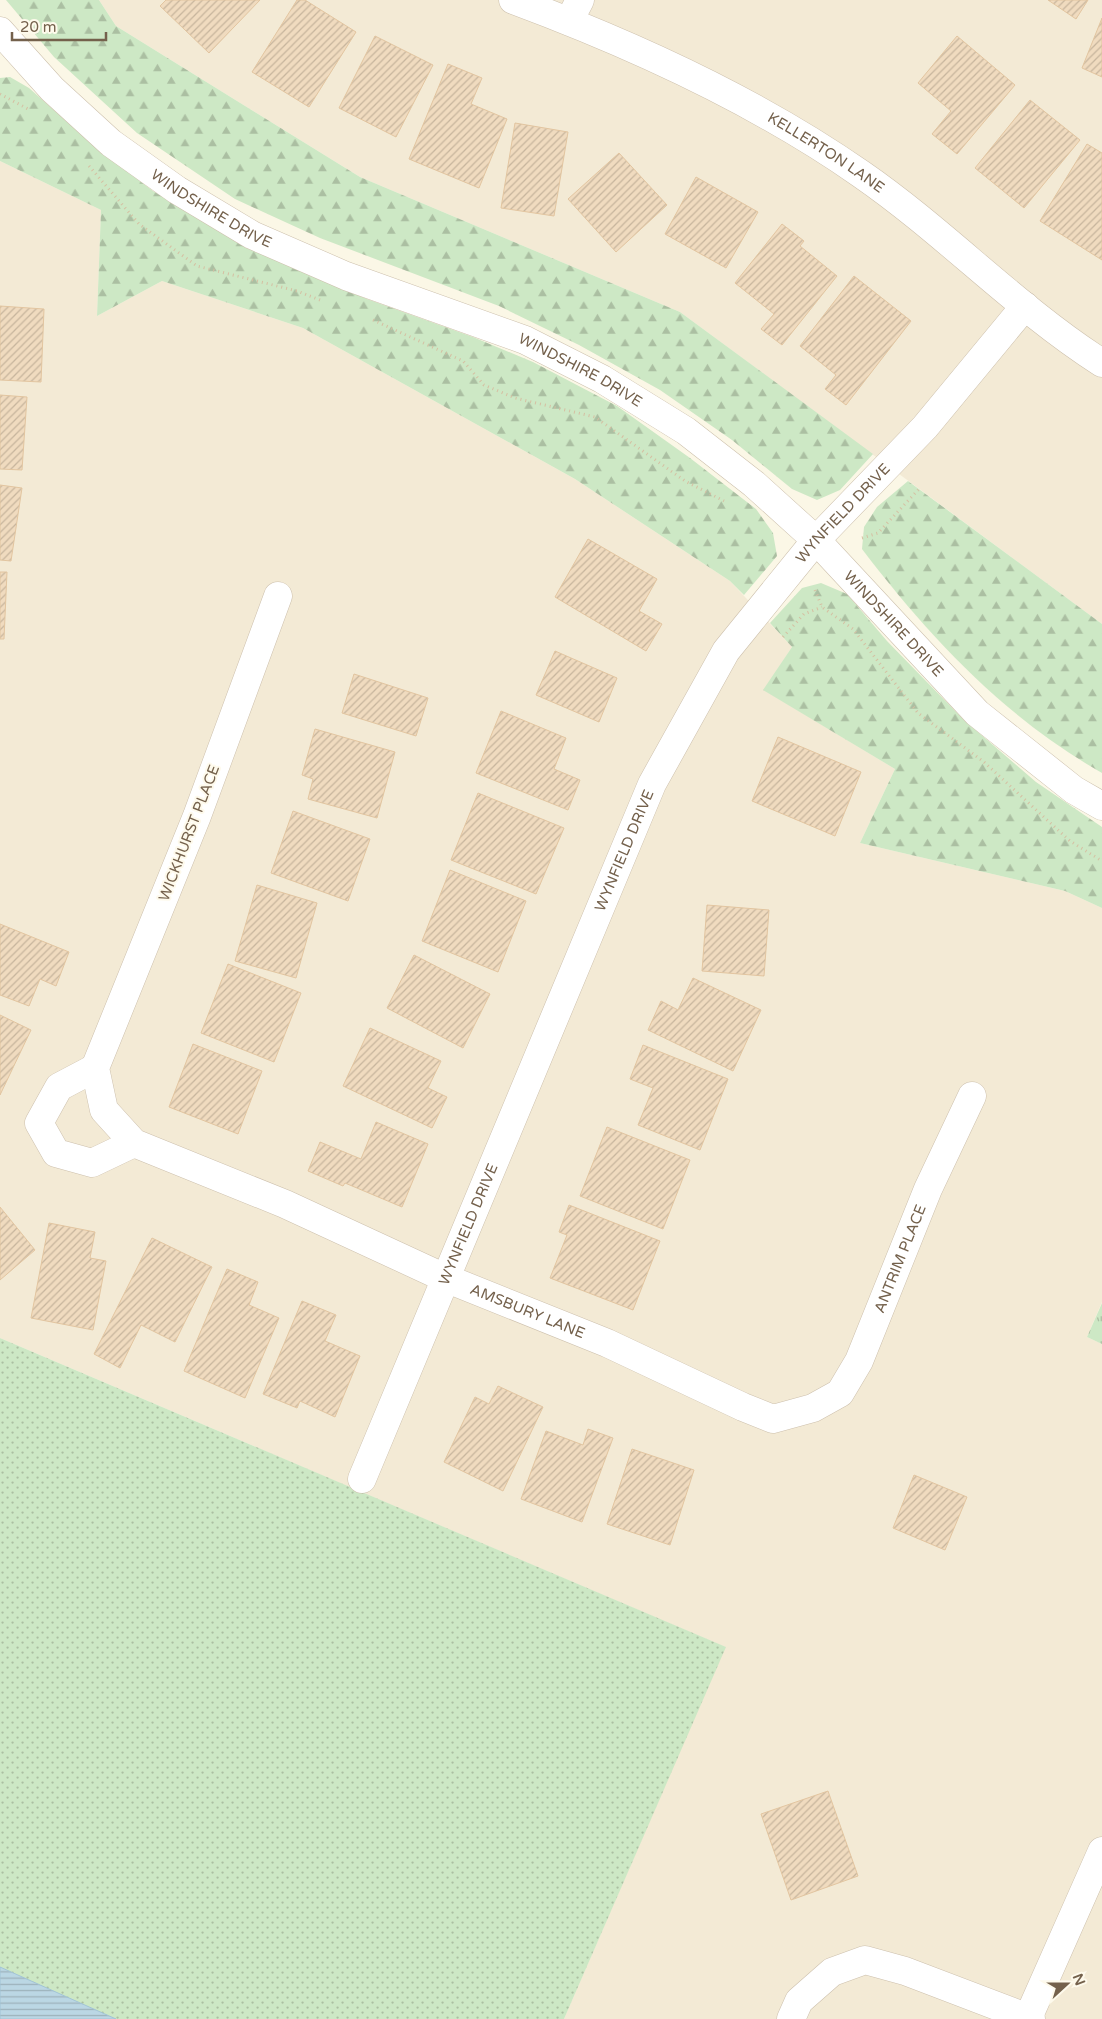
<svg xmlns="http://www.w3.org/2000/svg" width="1102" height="2019" font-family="'Varela Round',sans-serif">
<defs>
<pattern id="grass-dots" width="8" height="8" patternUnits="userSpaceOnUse" patternTransform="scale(1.25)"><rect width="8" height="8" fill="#cde8c5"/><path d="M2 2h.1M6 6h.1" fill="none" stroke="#abbfa2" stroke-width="1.8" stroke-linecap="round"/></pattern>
<pattern id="forest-firs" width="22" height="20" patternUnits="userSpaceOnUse" patternTransform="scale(1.25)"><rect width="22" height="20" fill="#cde8c5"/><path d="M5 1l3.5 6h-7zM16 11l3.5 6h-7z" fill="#abbfa2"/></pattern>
<pattern id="park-tufts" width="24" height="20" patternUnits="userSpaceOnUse" patternTransform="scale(1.25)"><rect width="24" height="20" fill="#cde8c5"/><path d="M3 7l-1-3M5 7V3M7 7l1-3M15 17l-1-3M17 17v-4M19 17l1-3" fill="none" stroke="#abbfa2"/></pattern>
<pattern id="water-rules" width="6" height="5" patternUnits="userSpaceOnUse" patternTransform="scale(1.25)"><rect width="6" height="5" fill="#bbd7e4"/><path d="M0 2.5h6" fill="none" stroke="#9db2bb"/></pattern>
<pattern id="building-hatch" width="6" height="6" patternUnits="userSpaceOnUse" patternTransform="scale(1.25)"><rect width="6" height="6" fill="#f0dbbf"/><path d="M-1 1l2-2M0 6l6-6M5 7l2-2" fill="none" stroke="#c7b59d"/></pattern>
</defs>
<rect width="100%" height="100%" fill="#fbf7e6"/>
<g fill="#f3ead5">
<polygon points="99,0 1102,0 1102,624 680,312 360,177 116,26"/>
<polygon points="0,161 101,210 97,316 162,281 303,328 575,479 730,581 792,647 764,690 895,769 860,843 1065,891 1102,908 1102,1302 1087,1337 1102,1344 1102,2019 564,2019 725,1647 0,1338"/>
</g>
<polygon fill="url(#grass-dots)" points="0,1338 726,1647 564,2019 0,2019"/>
<g fill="url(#forest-firs)">
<polygon points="6,0 99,0 116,26 360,177 680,312 873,454 840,490 817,500 792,489 732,440 660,390 579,345 499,306 320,238 235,199 137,133 54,57"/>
<polygon points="10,77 29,88 97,148 153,191 264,255 367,299 473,337 533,362 617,406 690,458 756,509 773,533 777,556 744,595 730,581 575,479 303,328 162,281 97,316 101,210 0,161 0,78"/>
<path d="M 908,481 L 1102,624 L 1102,773 C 1005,718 929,637 862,549 L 864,527 L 877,507 Z"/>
<polygon points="821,583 847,594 887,641 964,720 1036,782 1102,827 1102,908 1065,891 860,843 895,769 763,690 792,647 770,623 802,588"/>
</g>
<polygon fill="url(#park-tufts)" points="1102,1303 1102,1344 1087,1337"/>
<polygon fill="url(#water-rules)" stroke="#a2c4d6" points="0,1967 116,2019 0,2019"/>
<g fill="url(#building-hatch)" stroke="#e2c5a0">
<polygon points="166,0 260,0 209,53 160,6"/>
<polygon points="297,0 305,0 356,32 309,107 252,72"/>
<polygon points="1048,0 1088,0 1076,19"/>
<polygon points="1102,18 1102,77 1082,68"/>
<polygon points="375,36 433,65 396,137 339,108"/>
<polygon points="957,36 1015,85 957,154 932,134 951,111 918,83"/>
<polygon points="448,64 482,78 471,104 507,119 479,188 409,159"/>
<polygon points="1030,100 1080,140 1024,208 975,168"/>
<polygon points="515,123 568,132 554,216 501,208"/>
<polygon points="1087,144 1102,153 1102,260 1040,221"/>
<polygon points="619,153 667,205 616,252 568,199"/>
<polygon points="696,177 758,212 726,268 665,234"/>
<polygon points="782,224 804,241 800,246 837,276 782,345 761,329 774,314 735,283"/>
<polygon points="854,276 911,321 846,405 825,389 836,375 800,346"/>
<polygon points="0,306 44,309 41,382 0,380"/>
<polygon points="0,395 27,397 22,470 0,469"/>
<polygon points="0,485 22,488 11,561 0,560"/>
<polygon points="588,539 657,579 639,611 662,624 646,651 555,597"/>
<polygon points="0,572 7,572 4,639 0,639"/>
<polygon points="555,651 617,678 599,722 536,695"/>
<polygon points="354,674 428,698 416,736 342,713"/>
<polygon points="501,711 566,738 554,769 580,780 568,810 476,773"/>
<polygon points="315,729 395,752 377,818 308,799 313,779 302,775"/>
<polygon points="778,737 861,772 835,836 752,801"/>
<polygon points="478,793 564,828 536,894 451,860"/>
<polygon points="293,811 370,839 348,901 271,873"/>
<polygon points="450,870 526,901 498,972 422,941"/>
<polygon points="257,885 317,903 296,978 235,961"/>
<polygon points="707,905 769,910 764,976 702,971"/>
<polygon points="0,924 69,952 56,986 40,979 29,1006 0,995"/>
<polygon points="414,955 490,994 463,1048 387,1008"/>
<polygon points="228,964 301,993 274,1062 201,1033"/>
<polygon points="693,978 761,1010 733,1071 648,1030 661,1001 678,1010"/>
<polygon points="0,1015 31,1030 0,1095"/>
<polygon points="370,1028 441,1061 428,1088 447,1097 432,1128 343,1086"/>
<polygon points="193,1044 262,1071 238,1134 169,1107"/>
<polygon points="643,1045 728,1079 700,1150 638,1125 653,1088 630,1079"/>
<polygon points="376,1122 428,1144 402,1207 345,1183 343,1186 308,1171 320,1142 361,1159"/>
<polygon points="607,1127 690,1160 663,1229 580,1196"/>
<polygon points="569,1205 660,1241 633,1310 550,1278 567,1235 559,1232"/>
<polygon points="0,1207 35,1250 0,1280"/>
<polygon points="49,1223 95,1232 90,1258 106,1261 93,1330 31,1318"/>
<polygon points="152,1238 212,1267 175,1342 141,1325 120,1368 94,1354"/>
<polygon points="227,1269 258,1282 249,1305 279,1318 245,1398 184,1371"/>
<polygon points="302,1301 336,1315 325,1341 360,1356 335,1417 300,1401 297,1408 263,1394"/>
<polygon points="498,1386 543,1407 503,1491 444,1462 475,1397 489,1404"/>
<polygon points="588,1429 613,1438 582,1522 521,1499 546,1431 583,1445"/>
<polygon points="632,1449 694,1470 670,1545 607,1524"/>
<polygon points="914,1475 967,1497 945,1550 893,1528"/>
<polygon points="828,1791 858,1876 791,1900 761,1814"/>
</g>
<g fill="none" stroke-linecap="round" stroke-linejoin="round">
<defs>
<g id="minor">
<path id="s1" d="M 513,0 C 634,45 755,100 861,174 C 945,232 1016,308 1102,363"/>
<polyline points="569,21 580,0"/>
<path id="s2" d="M 278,596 L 197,816 L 95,1068 L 104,1110 L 134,1143 L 285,1204 L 445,1278 L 607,1343 L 743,1407 L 773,1419 L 813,1408 L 840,1393 L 859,1361 L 928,1189 L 972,1096"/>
<polyline points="95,1068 59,1087 39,1123 56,1153 92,1163 134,1143"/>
<path id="s3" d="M 362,1479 L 652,784 L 726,651 L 816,540 L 925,427 L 1025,306"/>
<polyline points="1028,2018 1102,1851"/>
<polyline points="791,2019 799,2001 832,1972 865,1960 905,1971 1031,2019"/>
</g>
<g id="tertiary">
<path id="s4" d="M 0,31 L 52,89 L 111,143 L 177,190 L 252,235 L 346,276 L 525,340 L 602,379 L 686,431 L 754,484 L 816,540 L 977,713 L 1074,790 L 1102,806"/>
</g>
</defs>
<use href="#minor" stroke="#cdc0ad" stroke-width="29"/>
<use href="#tertiary" stroke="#cdc0ad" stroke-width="29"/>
<g stroke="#d5bfa2" stroke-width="3" stroke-dasharray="1 4" stroke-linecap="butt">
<polyline points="0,94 28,109"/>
<polyline points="89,166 139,224 197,266 297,291 320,300"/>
<polyline points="373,320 463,361 484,385 515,398 595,417 685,481 724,501"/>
<polyline points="862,538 878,533 919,489"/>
<polyline points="815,590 822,607 853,629 918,713 984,762 1070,841 1102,861"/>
<polyline points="783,637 804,614 822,607"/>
</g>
<use href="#minor" stroke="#fff" stroke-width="28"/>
<use href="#tertiary" stroke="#fff" stroke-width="28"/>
</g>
<g text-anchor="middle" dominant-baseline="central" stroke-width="4" stroke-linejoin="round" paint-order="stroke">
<g font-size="15" fill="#74614c" stroke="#fefaec">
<text stroke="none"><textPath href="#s1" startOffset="349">KELLERTON LANE</textPath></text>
<text stroke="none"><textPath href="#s4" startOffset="278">WINDSHIRE DRIVE</textPath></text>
<text stroke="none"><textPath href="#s4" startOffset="682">WINDSHIRE DRIVE</textPath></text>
<text stroke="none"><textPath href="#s3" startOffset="1086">WYNFIELD DRIVE</textPath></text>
<text stroke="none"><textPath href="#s4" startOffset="1088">WINDSHIRE DRIVE</textPath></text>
<text transform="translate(189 833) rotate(-69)">WICKHURST PLACE</text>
<text stroke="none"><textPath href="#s3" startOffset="681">WYNFIELD DRIVE</textPath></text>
<text stroke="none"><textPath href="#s3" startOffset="276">WYNFIELD DRIVE</textPath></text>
<text stroke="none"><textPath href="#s2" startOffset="1510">ANTRIM PLACE</textPath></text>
<text stroke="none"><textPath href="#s2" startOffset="1022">AMSBURY LANE</textPath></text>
</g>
</g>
<g transform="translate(1067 1984) rotate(69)" stroke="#fefaec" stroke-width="4" paint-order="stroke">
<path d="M0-4L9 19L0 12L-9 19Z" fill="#74614c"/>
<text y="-8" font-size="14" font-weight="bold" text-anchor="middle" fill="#74614c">N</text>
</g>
<path d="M12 32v8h94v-8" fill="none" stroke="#74614c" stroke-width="2.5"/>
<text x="20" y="32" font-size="15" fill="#74614c" stroke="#fefaec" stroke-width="4" paint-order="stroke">20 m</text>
</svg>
